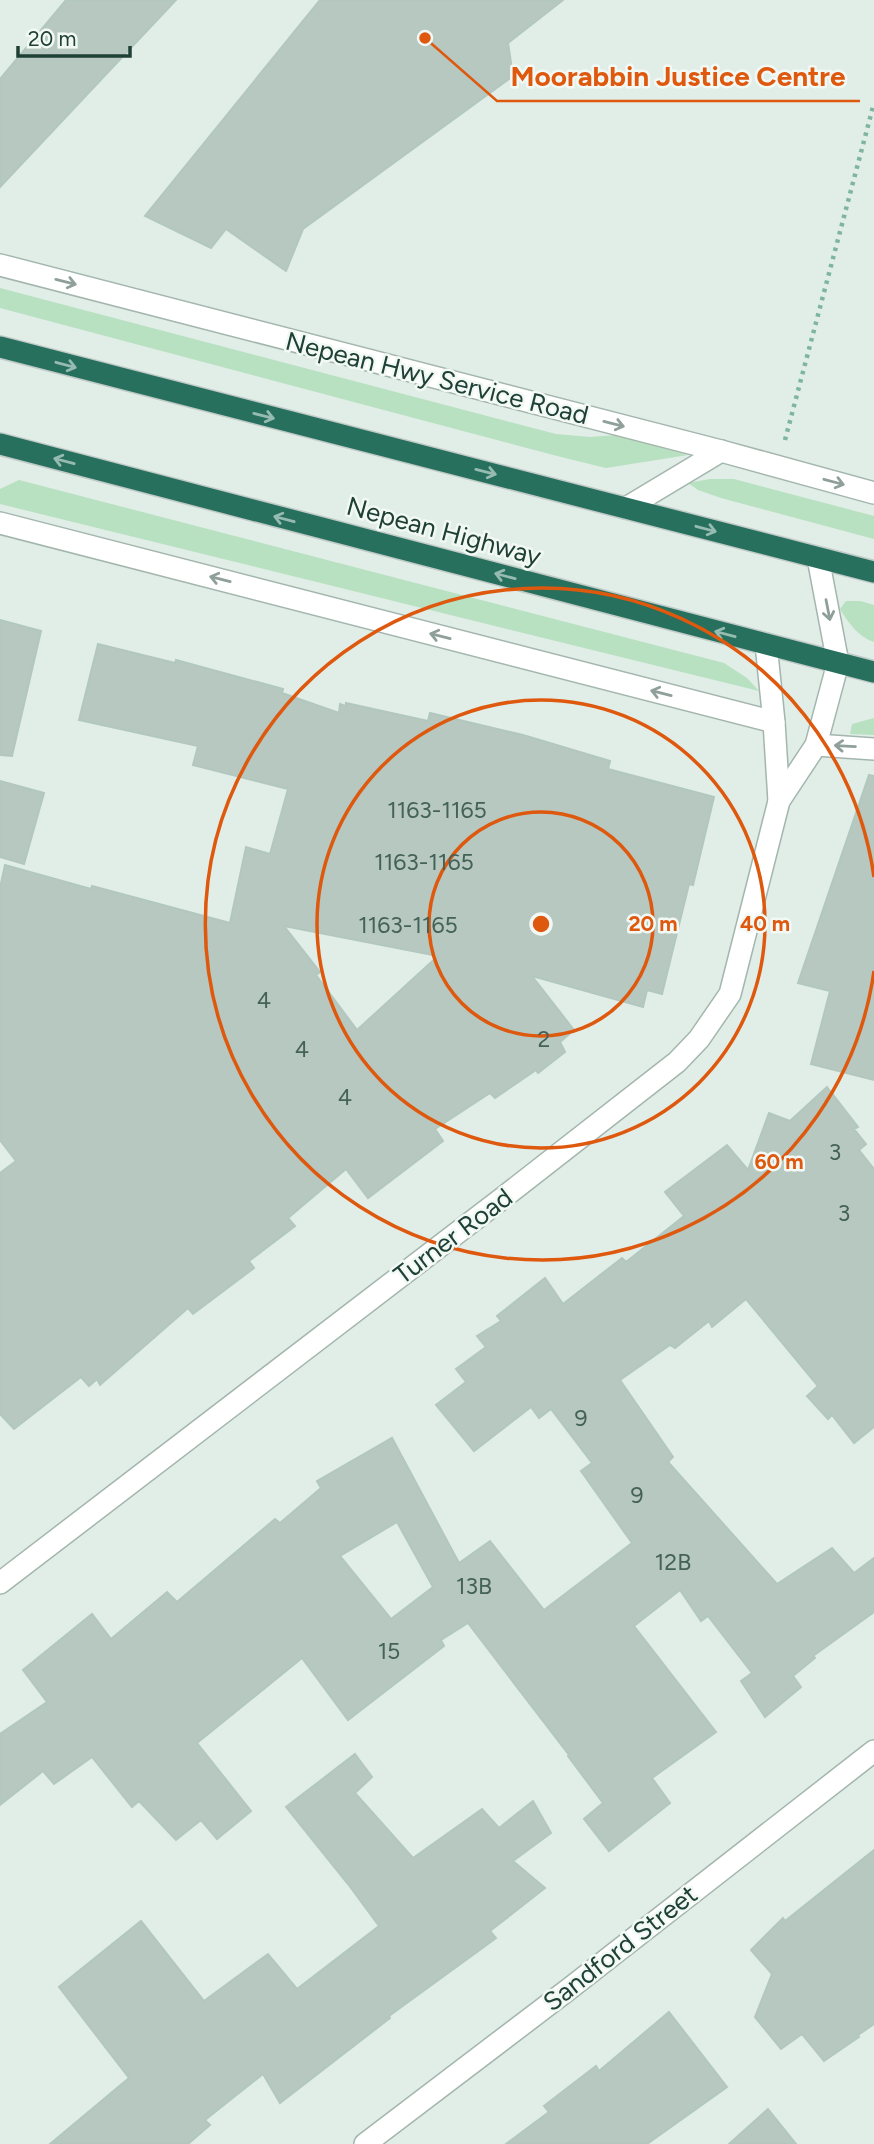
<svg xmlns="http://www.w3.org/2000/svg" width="874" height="2144" font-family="Figtree,sans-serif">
<rect width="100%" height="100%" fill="#e1ede7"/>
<g fill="#b7e1c0">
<polygon points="0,288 556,434 590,437 617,435 688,455 606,468 561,457 0,308"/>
<polygon points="710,479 734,479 874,516 874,539 721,498 698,490 688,483"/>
<polygon points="19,480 724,663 747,678 759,691 0,504 0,489"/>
<path d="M 846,601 L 860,601 L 874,605 L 874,642 C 858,637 848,622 840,609 Z"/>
<polygon points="874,718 874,735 850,734 852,724"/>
</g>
<g fill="#b6c8c0" stroke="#b2c8be" stroke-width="2" fill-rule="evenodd">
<polygon points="66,0 176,0 0,187 0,79"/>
<polygon points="320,0 563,0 508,43 513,76 303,229 286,271 226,229 211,248 145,216"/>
<polygon points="0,620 41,631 12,756 0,755"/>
<path d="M 98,644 L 175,663 L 176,660 L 283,689 L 282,693 L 339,713 L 340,704 L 346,706 L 346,703 L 428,721 L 430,713 L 523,735 L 610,761 L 608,769 L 714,797 L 693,885 L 689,884 L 662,994 L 647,990 L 643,1007 L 532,976 L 574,1030 L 560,1042 L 565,1052 L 538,1073 L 536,1070 L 495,1098 L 490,1093 L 435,1129 L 443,1141 L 368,1198 L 346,1169 L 288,1218 L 295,1226 L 249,1261 L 254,1268 L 193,1314 L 188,1308 L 100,1385 L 97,1379 L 89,1386 L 81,1377 L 14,1429 L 0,1414 L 0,1173 L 16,1161 L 0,1140 L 0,888 L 5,865 L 91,889 L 92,886 L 230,923 L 246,847 L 270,854 L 288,789 L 193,765 L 198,746 L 79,720 ZM 284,926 L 438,956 L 357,1030 L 316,975 L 320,972 Z"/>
<polygon points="869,775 874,776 874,1080 811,1064 830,991 798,983"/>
<polygon points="0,781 44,793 24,864 0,857"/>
<path d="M 827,1087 L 858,1127 L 854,1129 L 866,1144 L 859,1150 L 874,1169 L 874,1427 L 854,1443 L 832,1415 L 828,1419 L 807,1396 L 818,1386 L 746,1299 L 712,1327 L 709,1321 L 675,1348 L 670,1345 L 620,1380 L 673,1457 L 668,1462 L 777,1584 L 832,1548 L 854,1573 L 874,1558 L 874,1612 L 813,1656 L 815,1658 L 793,1676 L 801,1687 L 765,1717 L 741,1681 L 752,1673 L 708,1616 L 701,1621 L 680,1590 L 634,1626 L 716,1732 L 652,1778 L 670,1803 L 609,1851 L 584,1819 L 603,1803 L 568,1756 L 569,1755 L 468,1623 L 441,1640 L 444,1646 L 348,1720 L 302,1658 L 197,1743 L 251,1811 L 217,1839 L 201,1820 L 176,1840 L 139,1801 L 132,1807 L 92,1757 L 54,1784 L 43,1771 L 0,1805 L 0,1734 L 47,1702 L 23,1670 L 92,1614 L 111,1639 L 167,1592 L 177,1602 L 275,1519 L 280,1523 L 321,1488 L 317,1481 L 392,1438 L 459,1563 L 490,1541 L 544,1610 L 632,1543 L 581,1471 L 592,1463 L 551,1409 L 539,1418 L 531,1407 L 474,1451 L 436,1405 L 466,1382 L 456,1369 L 486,1347 L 477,1336 L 501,1321 L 497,1316 L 545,1278 L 563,1304 L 622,1258 L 626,1262 L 684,1216 L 665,1192 L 727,1145 L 748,1170 L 769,1113 L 790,1121 ZM 397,1522 L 433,1587 L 391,1619 L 340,1556 Z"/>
<polygon points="355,1754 372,1777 355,1793 413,1858 482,1809 499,1828 533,1801 551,1833 513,1861 545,1888 490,1931 496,1938 389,2016 390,2018 280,2103 263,2074 205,2120 210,2125 188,2144 50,2144 129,2078 59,1987 141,1921 204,2001 268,1954 297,1989 379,1926 348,1884 286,1807"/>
<polygon points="874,1850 874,2024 858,2035 859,2037 824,2061 802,2034 781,2049 755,2017 772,1974 751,1950 783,1918 785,1921"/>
<polygon points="669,2012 727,2087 647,2144 506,2144 549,2112 544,2106 596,2066 599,2071"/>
<polygon points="768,2109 796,2144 729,2144"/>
</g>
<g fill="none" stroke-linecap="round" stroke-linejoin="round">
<defs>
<g id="minor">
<polyline points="0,265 721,451 874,493"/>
<polyline points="626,508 721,451"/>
<polyline points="0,523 774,722"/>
<polyline points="766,644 774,722 779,801"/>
<polyline points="816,745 874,749"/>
<polyline points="0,1583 504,1197 677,1062 699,1039 730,994 779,801 816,745 838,663 818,558"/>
<polyline points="365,2144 569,1989 874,1751"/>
</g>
<g id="highway">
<polyline points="0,347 874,572"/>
<polyline points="0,444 874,672"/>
</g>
</defs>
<use href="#minor" stroke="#a3b6ae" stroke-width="24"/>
<use href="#highway" stroke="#c0cac7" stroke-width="24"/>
<polyline stroke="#7db5a1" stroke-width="4.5" stroke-dasharray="3.5 5" stroke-linecap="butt" points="785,440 874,103"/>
<use href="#minor" stroke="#fff" stroke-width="21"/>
<use href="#highway" stroke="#27705e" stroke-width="21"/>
</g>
<defs><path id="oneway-shaft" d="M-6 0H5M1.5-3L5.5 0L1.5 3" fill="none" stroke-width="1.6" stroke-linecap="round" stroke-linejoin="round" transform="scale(1.75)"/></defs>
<g stroke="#8fa09a">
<use href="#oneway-shaft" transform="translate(66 282) rotate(14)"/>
<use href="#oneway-shaft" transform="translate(614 424) rotate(14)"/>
<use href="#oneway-shaft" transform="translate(834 482) rotate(15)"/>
<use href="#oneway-shaft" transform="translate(220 579) rotate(-166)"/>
<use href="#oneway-shaft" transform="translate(828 610) rotate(79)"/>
<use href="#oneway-shaft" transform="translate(440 636) rotate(-166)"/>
<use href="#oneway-shaft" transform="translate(661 693) rotate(-166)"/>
<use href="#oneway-shaft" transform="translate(845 746) rotate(-177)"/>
</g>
<g stroke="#97bbb1">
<use href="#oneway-shaft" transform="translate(66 365) rotate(15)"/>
<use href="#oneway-shaft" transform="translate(264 416) rotate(14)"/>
<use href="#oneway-shaft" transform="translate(64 461) rotate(-165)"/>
<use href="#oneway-shaft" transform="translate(486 472) rotate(14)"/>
<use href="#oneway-shaft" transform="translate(284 519) rotate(-165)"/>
<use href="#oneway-shaft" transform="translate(706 529) rotate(15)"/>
<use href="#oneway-shaft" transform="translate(505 576) rotate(-165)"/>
<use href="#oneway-shaft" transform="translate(725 634) rotate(-165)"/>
</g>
<g fill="none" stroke="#de580e" stroke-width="3.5">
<circle cx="541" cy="924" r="112"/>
<circle cx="541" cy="924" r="224"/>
<path d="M874 971A336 336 0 1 1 874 877"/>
</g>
<g text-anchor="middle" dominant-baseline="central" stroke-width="5" stroke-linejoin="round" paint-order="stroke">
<g font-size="23" fill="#456258">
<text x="437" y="810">1163-1165</text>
<text x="424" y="862">1163-1165</text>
<text x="408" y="925">1163-1165</text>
<text x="264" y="1000">4</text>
<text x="544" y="1039">2</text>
<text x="302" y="1049">4</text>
<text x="345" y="1097">4</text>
<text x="835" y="1152">3</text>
<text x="844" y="1213">3</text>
<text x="581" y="1418">9</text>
<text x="637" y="1495">9</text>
<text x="673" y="1562">12B</text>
<text x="474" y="1586">13B</text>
<text x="389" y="1651">15</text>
</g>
<g font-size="26" fill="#1f4036" stroke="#f2f9f5">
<text transform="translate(437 378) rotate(14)">Nepean Hwy Service Road</text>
<text transform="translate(444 531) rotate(15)">Nepean Highway</text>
<text transform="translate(453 1236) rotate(-37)">Turner Road</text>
<text transform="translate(620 1948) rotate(-38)">Sandford Street</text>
</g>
</g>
<circle cx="541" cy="924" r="10" fill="#de580e" stroke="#f2f9f5" stroke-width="3.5"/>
<g font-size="21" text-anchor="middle" font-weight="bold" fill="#de580e" stroke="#f2f9f5" stroke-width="5" stroke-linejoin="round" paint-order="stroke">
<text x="653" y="931">20 m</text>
<text x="765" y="931">40 m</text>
<text x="779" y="1169">60 m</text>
</g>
<path fill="none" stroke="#de580e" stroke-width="2.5" d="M425 38L497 101H860"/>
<circle fill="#de580e" stroke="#f2f9f5" stroke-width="2.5" cx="425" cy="38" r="7"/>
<g font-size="28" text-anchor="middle" font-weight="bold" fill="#de580e" stroke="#f2f9f5" stroke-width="5" stroke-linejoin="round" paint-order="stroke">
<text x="678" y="86">Moorabbin Justice Centre</text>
</g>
<path d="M18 46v10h112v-10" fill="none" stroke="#1f4036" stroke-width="3.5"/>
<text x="28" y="46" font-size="21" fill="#1f4036" stroke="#f2f9f5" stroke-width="5" paint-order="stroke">20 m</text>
</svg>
